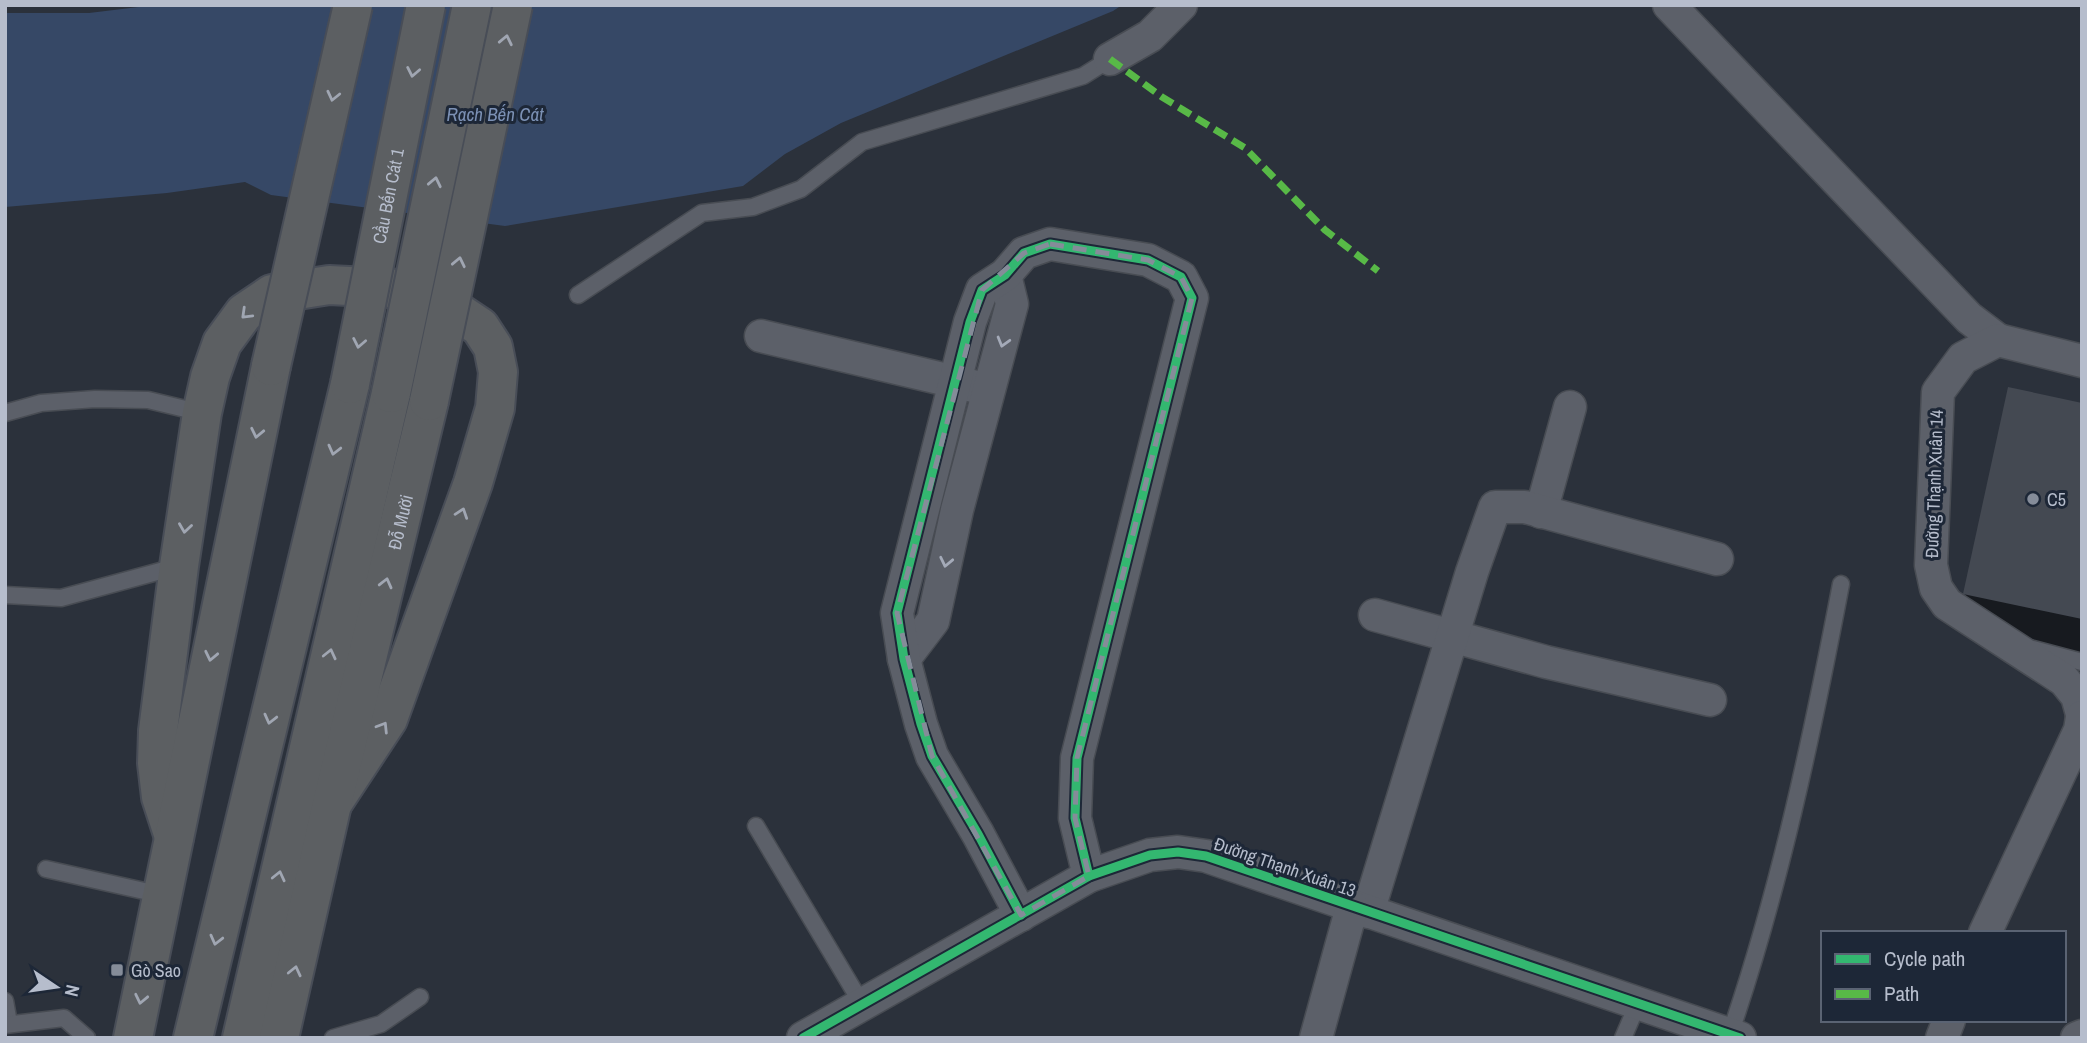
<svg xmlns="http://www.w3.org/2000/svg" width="2087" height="1043" font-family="'Archivo Narrow',sans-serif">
<rect width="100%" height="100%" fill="#2b313b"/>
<polygon fill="#364866" points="155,5 1122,5 1113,11 841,123 785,154 743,186 505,226 271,195 245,182 167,193 5,207 5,13 89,13"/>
<polygon fill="#0007" points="2082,405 2082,674 2001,656 1965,594"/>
<polygon fill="#444952" points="2008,387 2082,403 2082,619 1963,594"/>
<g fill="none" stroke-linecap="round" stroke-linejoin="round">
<defs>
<g id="lane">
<polyline points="578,295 702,213 753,207 801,189 862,142 1083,76 1110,59"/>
<polyline points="5,413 41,403 95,399 148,400 202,413"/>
<polyline points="5,595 61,598 179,566"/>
<polyline points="2033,649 2082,662"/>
<polyline points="756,826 862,1004"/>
<polyline points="46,869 162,895"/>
<polyline points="5,1001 9,1023"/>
<polyline points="5,1025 64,1018 87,1038"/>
<path d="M 1730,1034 C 1780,888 1812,736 1841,584"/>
<polyline points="333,1038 381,1024 420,997"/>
<polyline points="1623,1038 1638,1003"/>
</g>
<g id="street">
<polyline points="1669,5 1969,318 1998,340"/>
<polyline points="1110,59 1150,36 1181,5"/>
<polyline points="761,336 977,387"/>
<polyline points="2082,361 1998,340 1963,358 1938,392 1931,565 1936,588 1947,604 2064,680 2077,696 2082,714"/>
<polyline points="1541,512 1570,407"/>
<polyline points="1375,615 1546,662 1710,700"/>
<polyline points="904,659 933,621 957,510 1012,304 1005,275"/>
<polyline points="1368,912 1472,572 1495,507 1525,507 1717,559"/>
<polyline points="1021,915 978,834 932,756 921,724 904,659 897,613 970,322 982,290 1005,275 1024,253 1050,244 1148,260 1181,277 1192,298 1077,758 1075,818 1089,876"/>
<polyline points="1985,933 2080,730 2082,717"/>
<polyline points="803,1038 1089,876 1150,855 1178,852 1206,856 1740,1038"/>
<polyline points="1316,1038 1352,907"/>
<polyline points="1942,1038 1949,1020"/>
<polyline points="2077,1038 2082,1036"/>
</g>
<g id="highway">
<polyline points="174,837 161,797 157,763 158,731 179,566 202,413 210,377 222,343 244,313 272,294 329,285 389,288 432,295 480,327 493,347 498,372 495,408 473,483 388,719 332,804"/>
<polyline points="133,1038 271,366"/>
<polyline points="193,1038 350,384"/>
<polyline points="242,1038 391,393"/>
<path id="s1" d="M 279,1038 L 332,804 L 429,401"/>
</g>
</defs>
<use href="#lane" stroke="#484c53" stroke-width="19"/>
<use href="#street" stroke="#484c53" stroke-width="35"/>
<use href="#highway" stroke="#484d57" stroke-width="42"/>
<use href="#lane" stroke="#5c6069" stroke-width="16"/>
<use href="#street" stroke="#5c6069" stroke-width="32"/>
<use href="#highway" stroke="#5c5f62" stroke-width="38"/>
<defs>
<g id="highway-bridge">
<polyline points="271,366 353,5"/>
<path id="s2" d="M 350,384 L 426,5"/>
<polyline points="391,393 472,5"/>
<polyline points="429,401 513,5"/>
</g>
</defs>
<use href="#highway-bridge" stroke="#484d57" stroke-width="42" stroke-linecap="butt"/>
<use href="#highway-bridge" stroke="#5c5f62" stroke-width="38"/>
<polyline stroke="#58b947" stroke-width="7" stroke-dasharray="14 7" stroke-linecap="butt" points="1110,59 1162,97 1245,148 1325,230 1378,271"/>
<defs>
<g id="cycleway">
<polyline points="1021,915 978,834 932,756 921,724 904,659 897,613 970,322 982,290 1005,275 1024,253 1050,244 1148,260 1181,277 1192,298 1077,758 1075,818 1089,876"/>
<polyline points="803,1038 1089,876 1150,855 1178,852 1206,856 1740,1038"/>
</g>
</defs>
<use href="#cycleway" stroke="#1d2737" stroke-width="13"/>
<use href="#cycleway" stroke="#33b770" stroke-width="9"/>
</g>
<defs><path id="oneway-chevron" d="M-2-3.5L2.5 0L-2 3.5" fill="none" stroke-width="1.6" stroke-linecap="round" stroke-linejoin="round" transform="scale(1.75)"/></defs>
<g stroke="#a0a6b2">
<use href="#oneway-chevron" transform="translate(506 40) rotate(-78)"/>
<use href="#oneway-chevron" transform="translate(413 72) rotate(101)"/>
<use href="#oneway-chevron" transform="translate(333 96) rotate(103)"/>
<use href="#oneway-chevron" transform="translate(435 182) rotate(-78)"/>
<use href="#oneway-chevron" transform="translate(459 262) rotate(-78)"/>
<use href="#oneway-chevron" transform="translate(246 314) rotate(136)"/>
<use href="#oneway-chevron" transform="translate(359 343) rotate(101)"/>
<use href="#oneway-chevron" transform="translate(257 433) rotate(102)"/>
<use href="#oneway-chevron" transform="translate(334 450) rotate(104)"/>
<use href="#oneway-chevron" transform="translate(462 513) rotate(-71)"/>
<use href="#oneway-chevron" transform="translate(185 528) rotate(98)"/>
<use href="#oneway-chevron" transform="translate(386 583) rotate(-76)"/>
<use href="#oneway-chevron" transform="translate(330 654) rotate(-77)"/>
<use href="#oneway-chevron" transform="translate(211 656) rotate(102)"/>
<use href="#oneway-chevron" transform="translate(270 719) rotate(104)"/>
<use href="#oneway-chevron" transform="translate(383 727) rotate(-58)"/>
<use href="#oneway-chevron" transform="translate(279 876) rotate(-77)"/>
<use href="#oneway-chevron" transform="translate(216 940) rotate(104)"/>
<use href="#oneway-chevron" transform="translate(295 971) rotate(-77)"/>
<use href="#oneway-chevron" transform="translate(141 999) rotate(102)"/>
</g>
<g stroke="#a4aab8">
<use href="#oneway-chevron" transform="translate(1003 342) rotate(106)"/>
<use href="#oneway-chevron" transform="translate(946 562) rotate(102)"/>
</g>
<path fill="none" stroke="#858c99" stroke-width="5" stroke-dasharray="14 9" stroke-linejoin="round" d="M 1050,244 L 1148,260 L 1181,277 L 1192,298 L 1077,758 L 1075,818 L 1089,876 L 1021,915 L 932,756 L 897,613 L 982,290 L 1024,253 Z"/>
<g fill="#858c99" stroke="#1d2737" stroke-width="2.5">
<circle cx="2033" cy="499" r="7"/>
<rect x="110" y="963" width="14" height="14" rx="3.5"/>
</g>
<g text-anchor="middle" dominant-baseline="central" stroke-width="6" stroke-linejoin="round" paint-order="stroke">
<g font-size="18" fill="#b6bdcc" stroke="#1d2737">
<text stroke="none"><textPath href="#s2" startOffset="192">Cầu Bến Cát 1</textPath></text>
<text transform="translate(1934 484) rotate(-88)">Đường Thạnh Xuân 14</text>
<text stroke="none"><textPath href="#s1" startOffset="530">Đỗ Mười</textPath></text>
<text transform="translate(1285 867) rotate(19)">Đường Thạnh Xuân 13</text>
</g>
<g font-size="18" fill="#b6bdcc" stroke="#1d2737" text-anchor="start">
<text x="2047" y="499">C5</text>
<text x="131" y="970">Gò Sao</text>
</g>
<g font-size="19" font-style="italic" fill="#7c91b5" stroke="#1d2737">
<text x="495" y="114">Rạch Bến Cát</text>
</g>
</g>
<rect width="2087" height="1043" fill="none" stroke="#b6bdcc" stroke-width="14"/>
<rect x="1821" y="931" width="245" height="91" fill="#1d2737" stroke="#5a6373" stroke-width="2"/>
<rect x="1835" y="954" width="35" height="10" fill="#33b770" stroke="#5a6373" stroke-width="2"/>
<text x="1884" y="966" font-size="21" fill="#b6bdcc">Cycle path</text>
<rect x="1835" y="989" width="35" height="10" fill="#58b947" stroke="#5a6373" stroke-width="2"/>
<text x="1884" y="1001" font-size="21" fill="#b6bdcc">Path</text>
<g transform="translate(56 987) rotate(103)" stroke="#1d2737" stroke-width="5" paint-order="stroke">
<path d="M0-5L12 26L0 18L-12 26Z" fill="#b6bdcc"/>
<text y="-10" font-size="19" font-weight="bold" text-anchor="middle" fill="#b6bdcc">N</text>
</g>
</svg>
